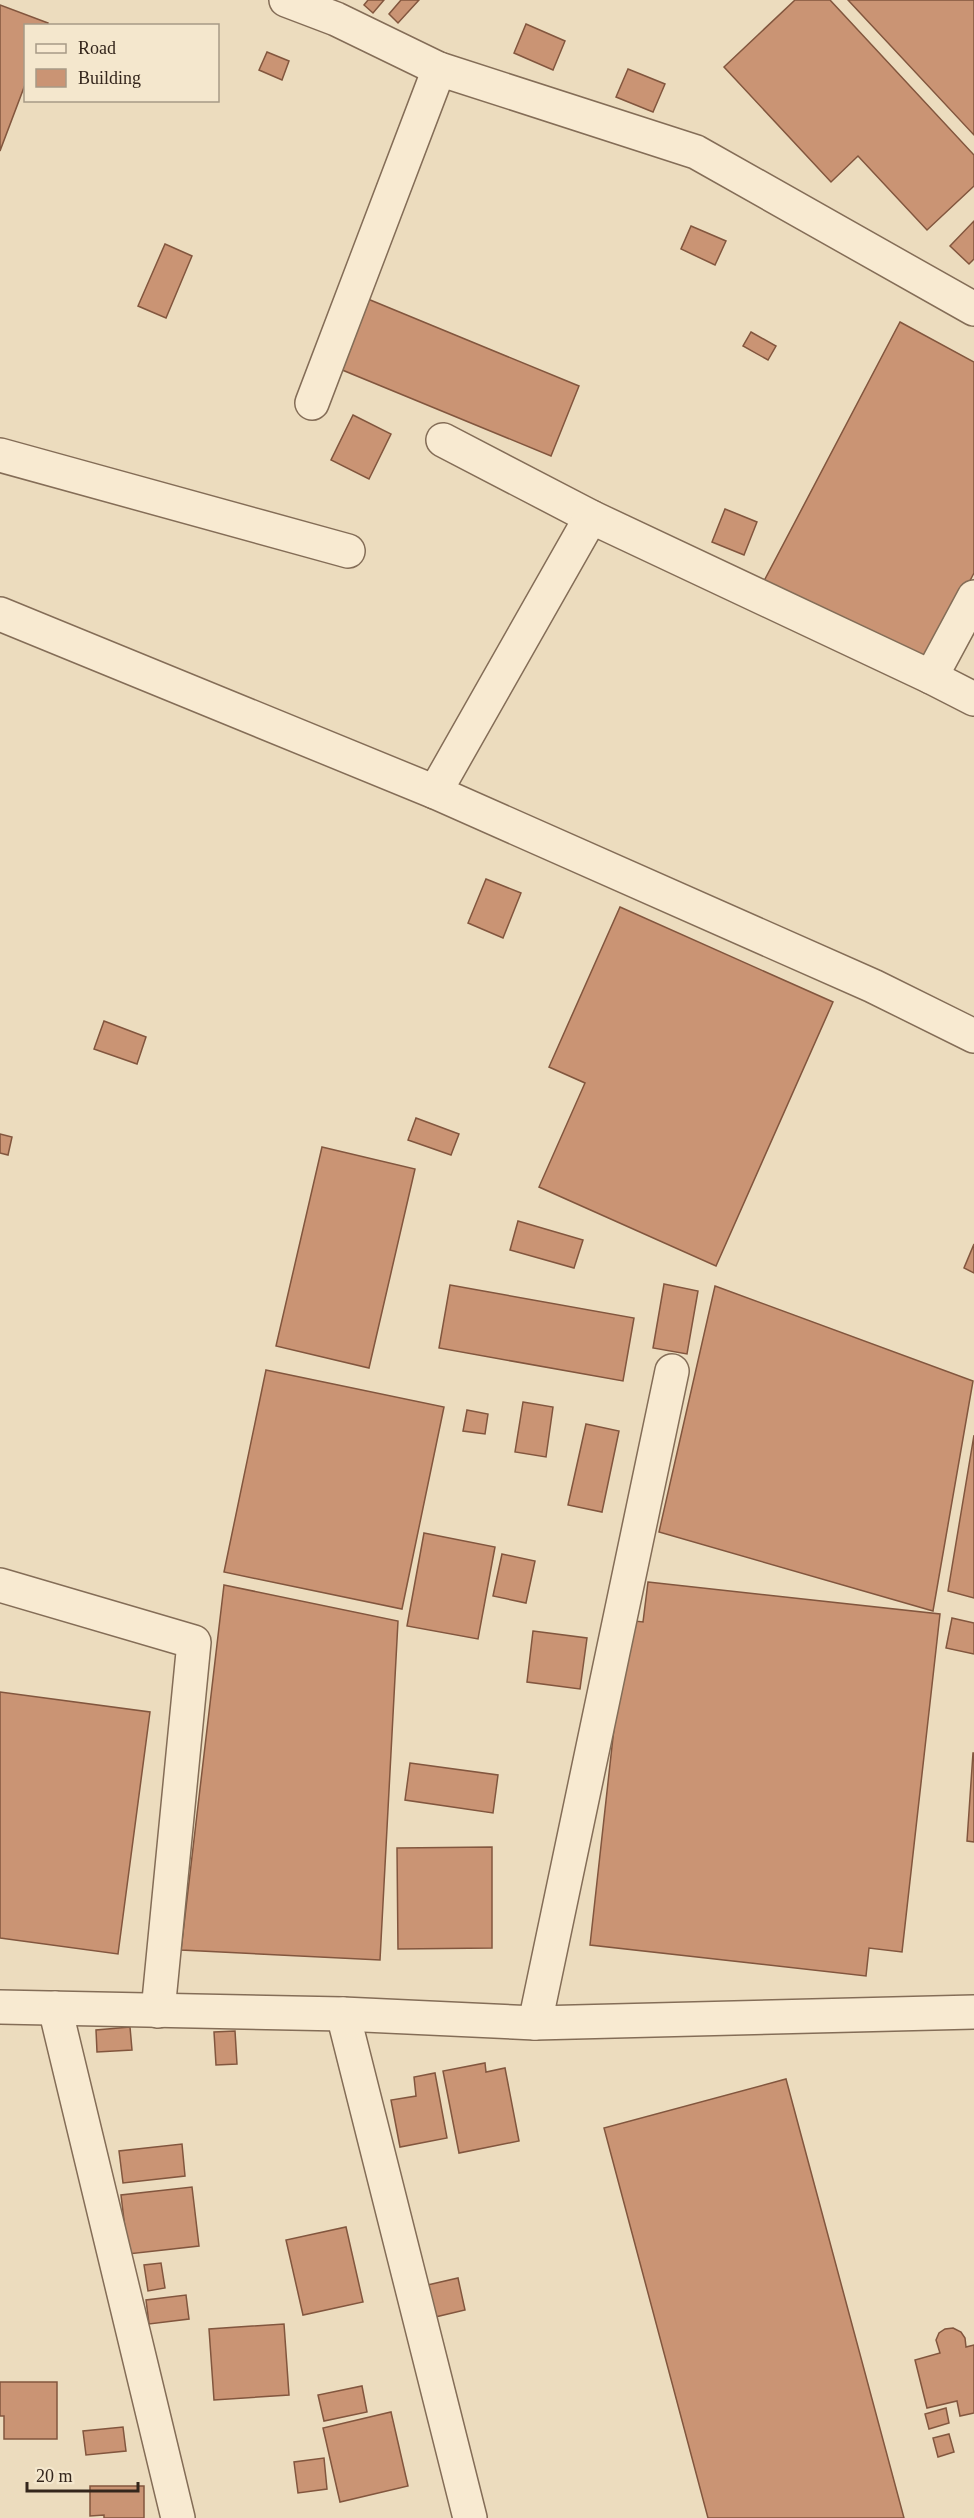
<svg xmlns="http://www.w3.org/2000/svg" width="974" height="2518" font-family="Georgia,serif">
<rect width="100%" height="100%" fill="#ecdcbe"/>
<g fill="#ca9474" stroke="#82563e" stroke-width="1.5">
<polygon points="368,0 384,0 373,13 364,5"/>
<polygon points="401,0 419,0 398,23 389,14"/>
<polygon points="795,0 830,0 974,155 974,186 927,230 858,156 831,182 724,67"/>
<polygon points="848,0 974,0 974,135"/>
<polygon points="0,5 48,23 47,26 26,26 26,82 0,151"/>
<polygon points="526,24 565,41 553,70 514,53"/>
<polygon points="267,52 289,61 282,80 259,70"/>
<polygon points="628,69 665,84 653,112 616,97"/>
<polygon points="974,221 974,259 969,264 950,246"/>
<polygon points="691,226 726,241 715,265 681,249"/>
<polygon points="165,244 192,256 166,318 138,306"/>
<polygon points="363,297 579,386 551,456 335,367"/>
<polygon points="900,322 974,362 974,573 925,666 764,581"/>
<polygon points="751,332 776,346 768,360 743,346"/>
<polygon points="353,415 391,434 369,479 331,460"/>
<polygon points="725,509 757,522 744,555 712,542"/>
<polygon points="486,879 521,893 503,938 468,923"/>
<polygon points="620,907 833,1002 716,1266 539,1187 585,1083 549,1067"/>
<polygon points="104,1021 146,1037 137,1064 94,1049"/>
<polygon points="416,1118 459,1134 451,1155 408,1140"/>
<polygon points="0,1134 12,1137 8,1155 0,1153"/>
<polygon points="322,1147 415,1169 369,1368 276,1346"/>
<polygon points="518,1221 583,1240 574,1268 510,1250"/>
<polygon points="974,1244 974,1273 964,1268"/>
<polygon points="664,1284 698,1291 687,1354 653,1348"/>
<polygon points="450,1285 634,1318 623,1381 439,1348"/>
<polygon points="715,1286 973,1381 933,1611 659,1532"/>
<polygon points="266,1370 444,1407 402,1609 224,1572"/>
<polygon points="523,1402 553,1407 546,1457 515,1452"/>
<polygon points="467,1410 488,1414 485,1434 463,1431"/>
<polygon points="586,1424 619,1431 602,1512 568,1505"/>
<polygon points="974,1435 974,1598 948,1591"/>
<polygon points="424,1533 495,1547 478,1639 407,1626"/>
<polygon points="502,1554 535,1561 526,1603 493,1596"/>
<polygon points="648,1582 940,1614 902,1952 869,1948 866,1976 590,1945 626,1620 643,1622"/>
<polygon points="224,1585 398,1621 380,1960 181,1950"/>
<polygon points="952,1618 974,1623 974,1654 946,1648"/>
<polygon points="533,1631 587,1638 580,1689 527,1682"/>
<polygon points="0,1692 150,1712 118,1954 0,1938"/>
<polygon points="973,1753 974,1753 974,1842 967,1841"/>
<polygon points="410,1763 498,1775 493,1813 405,1800"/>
<polygon points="492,1847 492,1948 398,1949 397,1848"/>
<polygon points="130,2027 132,2050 97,2052 96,2030"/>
<polygon points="235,2031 237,2064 216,2065 214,2032"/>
<polygon points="485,2063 486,2072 505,2068 519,2141 459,2153 443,2071"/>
<polygon points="435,2073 447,2138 400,2147 391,2100 416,2096 414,2077"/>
<polygon points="786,2079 904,2518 708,2518 604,2128"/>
<polygon points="182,2144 185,2176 123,2183 119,2151"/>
<polygon points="192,2187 199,2246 128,2254 121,2195"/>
<polygon points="346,2227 363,2302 303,2315 286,2240"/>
<polygon points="161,2263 165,2288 148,2291 144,2265"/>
<polygon points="458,2278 465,2310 431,2318 423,2286"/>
<polygon points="186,2295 189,2319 149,2324 146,2300"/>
<polygon points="284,2324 289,2395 214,2400 209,2329"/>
<polygon points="953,2328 961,2332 965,2338 966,2347 974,2345 974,2413 960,2416 957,2401 927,2408 915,2360 940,2353 936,2340 939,2333 945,2329"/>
<polygon points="0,2382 57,2382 57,2439 4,2439 4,2416 0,2416"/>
<polygon points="362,2386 367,2412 324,2421 318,2395"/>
<polygon points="946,2408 949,2423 929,2429 925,2414"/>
<polygon points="391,2412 408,2486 340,2502 323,2428"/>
<polygon points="123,2427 126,2451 86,2455 83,2431"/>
<polygon points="949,2434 954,2452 938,2457 933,2438"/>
<polygon points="324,2458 327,2489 298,2493 294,2462"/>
<polygon points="90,2486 144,2486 144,2518 104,2518 104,2515 90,2516"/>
</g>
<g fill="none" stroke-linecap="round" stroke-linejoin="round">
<defs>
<g id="minor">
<polyline points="286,0 336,19 439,69 696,152 974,309"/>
<polyline points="312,403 439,69"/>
<polyline points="443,440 591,517 931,677"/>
<polyline points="0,455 348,551"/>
<polyline points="974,597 931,677 974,699"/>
<polyline points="0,614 435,792 873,986 974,1036"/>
<polyline points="435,792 591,517"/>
<polyline points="0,1585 194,1642 158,2011"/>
<polyline points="0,2007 343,2014 535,2023 974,2012"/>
<polyline points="55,2008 178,2518"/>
<polyline points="343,2014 470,2518"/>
<polyline points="535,2023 672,1371"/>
</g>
</defs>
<use href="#minor" stroke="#846d57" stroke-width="36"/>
<use href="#minor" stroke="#f8ead1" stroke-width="33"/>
</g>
<rect x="24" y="24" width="195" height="78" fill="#f4e7cd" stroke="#a79a86" stroke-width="1.5"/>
<rect x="36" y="44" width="30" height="9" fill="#f8ead1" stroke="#a79a86" stroke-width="1.5"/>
<text x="78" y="54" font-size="18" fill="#34261c">Road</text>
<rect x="36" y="69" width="30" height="18" fill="#ca9474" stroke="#a79a86" stroke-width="1.5"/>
<text x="78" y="84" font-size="18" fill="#34261c">Building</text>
<path d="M27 2482v9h111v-9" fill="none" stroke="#34261c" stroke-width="3"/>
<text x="36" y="2482" font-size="18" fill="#34261c" stroke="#f4e7cd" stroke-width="4.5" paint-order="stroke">20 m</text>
</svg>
